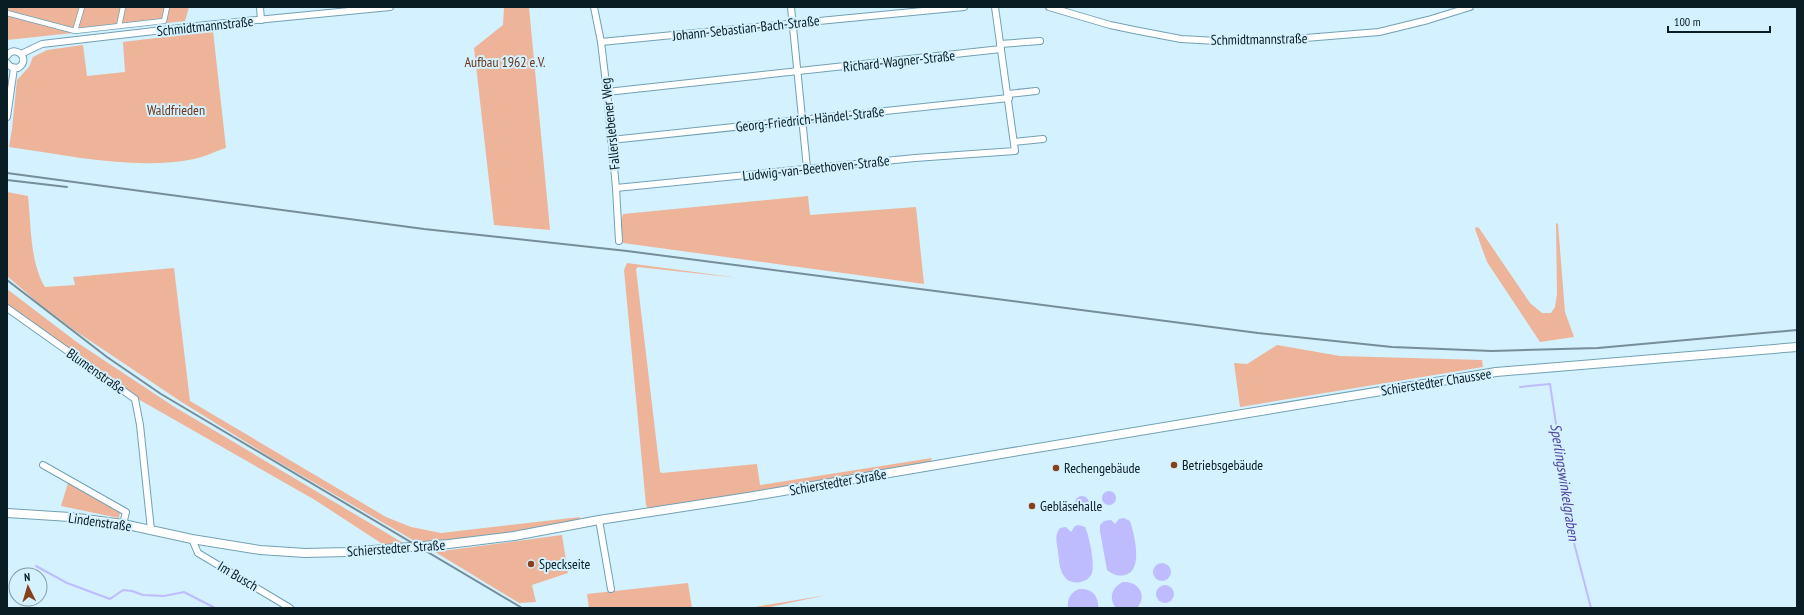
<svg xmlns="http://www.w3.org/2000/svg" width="1804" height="615" font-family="'PT Sans Narrow',sans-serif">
<rect width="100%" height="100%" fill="#d3f1fe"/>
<g fill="#edb499">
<polygon points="7,7 189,7 185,21 7,40"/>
<polygon points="504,7 529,7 550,230 494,225 474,48 503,25"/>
<path d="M 213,31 L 226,148 C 215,151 205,157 194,159 C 137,171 67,155 9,147 L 12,129 L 17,80 L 29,67 L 33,57 L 47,50 L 83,45 L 87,76 L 125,72 L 123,42 Z"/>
<path d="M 7,192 L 28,196 C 31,224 30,263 45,287 L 75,285 L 73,277 L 174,268 L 190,401 L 386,517 L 411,527 L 441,533 L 580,517 L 579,520 L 517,533 L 418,543 L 270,457 L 180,401 L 74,330 L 37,302 L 7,276 Z"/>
<polygon points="808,196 810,215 916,207 924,284 623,243 621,221 623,214"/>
<polygon points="1556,223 1558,224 1565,312 1574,337 1540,342 1487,262 1475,229 1476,227 1479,228 1530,303 1542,313 1551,313 1555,307 1557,294"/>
<polygon points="627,263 739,278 638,267 636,269 660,472 662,473 757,464 760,485 932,458 930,463 652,510 648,509 646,505 624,270"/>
<polygon points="7,289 78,343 173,406 405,544 384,545 315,500 131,395 85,363 7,304"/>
<polygon points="1277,345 1340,356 1482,360 1483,367 1240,407 1234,363 1247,364"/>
<polygon points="68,483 120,512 119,518 61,506"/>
<polygon points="562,535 568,573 532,585 536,602 519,603 435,552"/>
<polygon points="688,583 692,608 589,608 587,594"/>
<polygon points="827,595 765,608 749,608"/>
</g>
<g fill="#bebbfe">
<circle cx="1109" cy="498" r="7"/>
<circle cx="1082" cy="503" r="7"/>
<path d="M 1124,518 L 1130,521 C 1134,533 1144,571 1125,575 C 1118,577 1112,574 1107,570 L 1100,531 L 1100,525 L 1104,521 L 1111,520 L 1115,524 L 1119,519 Z"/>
<path d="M 1079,525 L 1085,527 C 1089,535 1095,564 1092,573 C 1088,584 1070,586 1064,576 C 1059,569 1059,559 1058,552 C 1057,543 1054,535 1060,528 L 1066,527 L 1071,532 L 1075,526 Z"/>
<circle cx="1162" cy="572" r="9"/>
<path d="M 1123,582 C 1138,581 1148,595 1137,608 L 1116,608 C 1108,598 1112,587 1123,582 Z"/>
<circle cx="1165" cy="594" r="9"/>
<path d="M 1079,589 C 1091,588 1099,595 1098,608 L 1068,608 C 1067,599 1070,593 1079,589 Z"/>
</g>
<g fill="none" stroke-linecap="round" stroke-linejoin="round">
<g stroke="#bebbfe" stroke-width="2">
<polyline points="1520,387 1550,384 1574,543 1591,608"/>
<polyline points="36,566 67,583 110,599 123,590 132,591 143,595 164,596 184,592 215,608"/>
</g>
<defs>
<g id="pedestrian">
<polyline points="7,13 75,31 82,7"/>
<polyline points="119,26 123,7"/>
<polyline points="75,31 164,21 167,7"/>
</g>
<g id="minor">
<polyline points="260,7 261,20"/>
<polyline points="594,7 601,42 607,92 616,188 619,241"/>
<polyline points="791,7 807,168"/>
<polyline points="1049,7 1110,25 1139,31 1181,39 1235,42 1293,39 1379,32 1428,20 1470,7"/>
<polyline points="601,42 964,7"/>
<polyline points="1000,44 1040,41"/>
<polyline points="21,54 42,44 206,25 390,7"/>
<path d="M 7,56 C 11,50 16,50 21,54 C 25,59 24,64 18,68 L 11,67 L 7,63"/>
<polyline points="607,92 1001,49"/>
<polyline points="1008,94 1036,91"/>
<polyline points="7,117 14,68"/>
<polyline points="611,140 1009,98"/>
<polyline points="1014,142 1043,139"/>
<polyline points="616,188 915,158 1015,151 995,7"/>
<polyline points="7,308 135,399 140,425 151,530"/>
<polyline points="43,465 126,512 123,524"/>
<polyline points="599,520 611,589"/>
<polyline points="192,539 198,553 290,608"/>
</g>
<polyline id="tertiary" points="7,513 70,517 123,524 192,539 260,550 305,553 347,552 449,544 514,536 599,520 748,497 1001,454 1496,372 1797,347"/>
</defs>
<use href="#pedestrian" stroke="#72a1b5" stroke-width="6"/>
<use href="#minor" stroke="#72a1b5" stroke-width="8"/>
<use href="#tertiary" stroke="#72a1b5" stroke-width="10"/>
<use href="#pedestrian" stroke="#fff" stroke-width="4.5"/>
<use href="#minor" stroke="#fff" stroke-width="6"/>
<use href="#tertiary" stroke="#fff" stroke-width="8"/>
<g stroke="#758e99" stroke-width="2">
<polyline points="7,173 424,229 627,251 1258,333 1392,347 1492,351 1598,348 1797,330"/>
<polyline points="7,180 67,187"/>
<polyline points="7,280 107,357 161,394 522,608"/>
</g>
</g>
<g fill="#86411b" stroke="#d3f1fe" stroke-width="1.5">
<circle cx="1174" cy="465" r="4"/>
<circle cx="1056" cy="468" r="4"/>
<circle cx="1032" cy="506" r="4"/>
<circle cx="531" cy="564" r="4"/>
</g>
<g text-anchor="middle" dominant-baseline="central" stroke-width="4" stroke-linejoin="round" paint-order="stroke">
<g font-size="14" fill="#091d24" stroke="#d3f1fe">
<text transform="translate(205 26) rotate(-6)">Schmidtmannstraße</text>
<text transform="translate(746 28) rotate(-6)">Johann-Sebastian-Bach-Straße</text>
<text transform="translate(1259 39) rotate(-1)">Schmidtmannstraße</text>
<text transform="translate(899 61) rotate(-6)">Richard-Wagner-Straße</text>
<text transform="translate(810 119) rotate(-6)">Georg-Friedrich-Händel-Straße</text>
<text transform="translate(610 124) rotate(-96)">Fallerslebener Weg</text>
<text transform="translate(816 168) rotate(-6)">Ludwig-van-Beethoven-Straße</text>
<text transform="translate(96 371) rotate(35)">Blumenstraße</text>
<text transform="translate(1436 382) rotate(-9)">Schierstedter Chaussee</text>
<text transform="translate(838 482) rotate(-10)">Schierstedter Straße</text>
<text transform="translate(100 522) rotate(8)">Lindenstraße</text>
<text transform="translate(396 548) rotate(-4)">Schierstedter Straße</text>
<text transform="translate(238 576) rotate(31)">Im Busch</text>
</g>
<g font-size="14" fill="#6d361a" stroke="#d3f1fe">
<text x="505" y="62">Aufbau 1962 e.V.</text>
<text x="176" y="110">Waldfrieden</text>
</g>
<g font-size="14" fill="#091d24" stroke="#d3f1fe" text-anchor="start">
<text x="1182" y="465">Betriebsgebäude</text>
<text x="1064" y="468">Rechengebäude</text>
<text x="1040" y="506">Gebläsehalle</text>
<text x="539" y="564">Speckseite</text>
</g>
<g font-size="15" font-style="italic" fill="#5243a1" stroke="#d3f1fe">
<text transform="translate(1565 482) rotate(81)">Sperlingswinkelgraben</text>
</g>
</g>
<rect width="1804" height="615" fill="none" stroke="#091d24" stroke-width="16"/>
<g transform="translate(28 587) rotate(355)"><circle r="19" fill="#d3f1fe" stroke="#829ca7"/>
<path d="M0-3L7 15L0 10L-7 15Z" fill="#86411b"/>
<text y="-6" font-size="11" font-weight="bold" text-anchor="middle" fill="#091d24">N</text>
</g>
<path d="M1668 26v6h102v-6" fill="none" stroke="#091d24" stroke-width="2"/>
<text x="1674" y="26" font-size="12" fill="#091d24" stroke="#d3f1fe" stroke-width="3" paint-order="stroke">100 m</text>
</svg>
